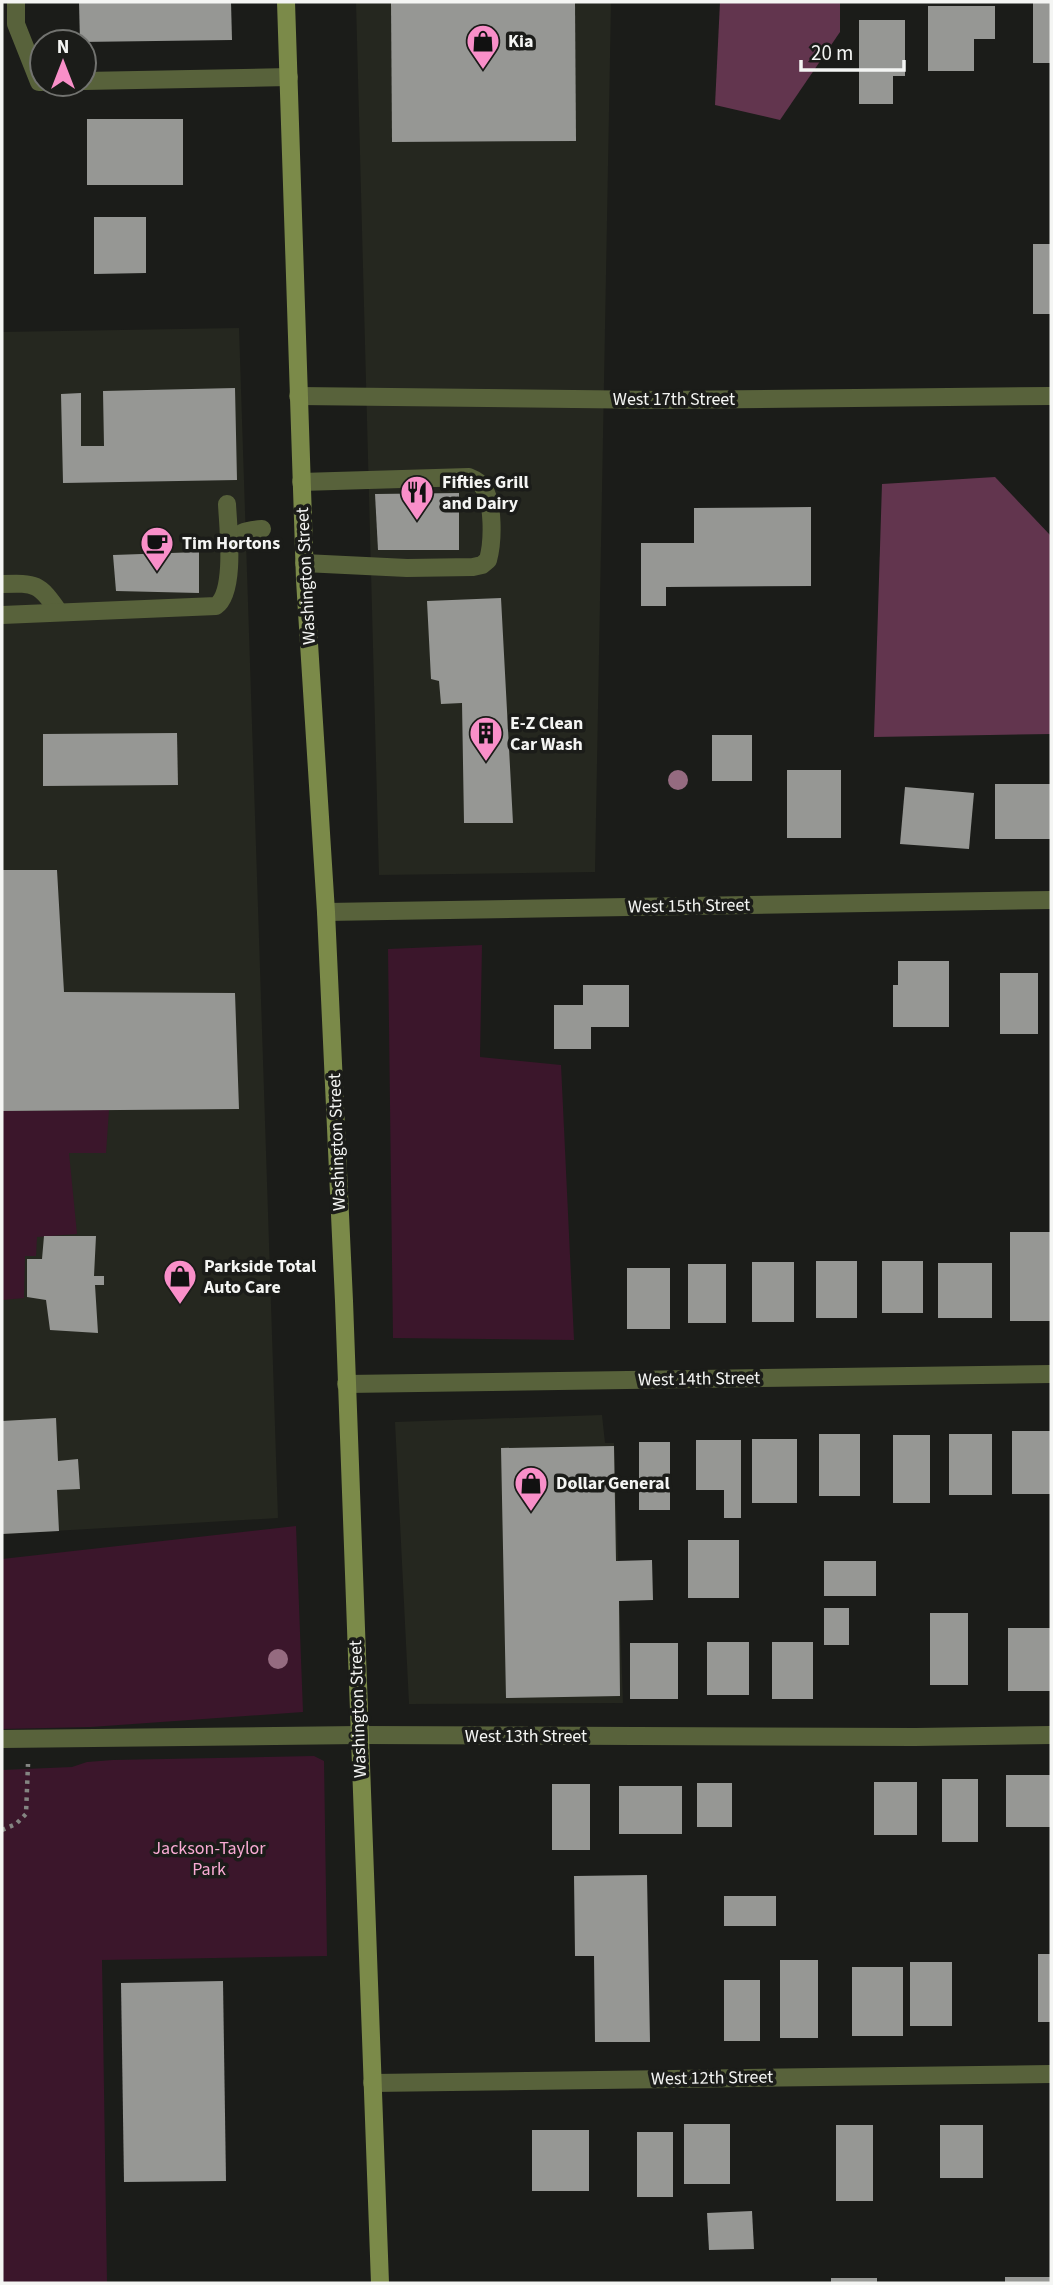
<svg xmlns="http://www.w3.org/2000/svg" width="1053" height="2285" font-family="'Source Sans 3',sans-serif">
<rect width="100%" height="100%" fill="#1b1c19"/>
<g fill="#25271f">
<polygon points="356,2 611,2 595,872 379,875"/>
<polygon points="239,328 278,1518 2,1534 2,332"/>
<polygon points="602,1415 605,1443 614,1443 623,1703 409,1704 395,1422"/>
</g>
<g fill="#3b162b">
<polygon points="482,945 480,1057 561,1065 574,1340 393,1338 388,949"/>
<polygon points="109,1110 106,1153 69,1153 77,1234 37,1237 36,1256 25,1256 24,1298 3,1300 2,1111"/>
<polygon points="296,1526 303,1712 91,1727 2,1729 2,1559"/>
<polygon points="314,1756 324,1761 327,1956 102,1960 107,2283 2,2283 2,1770 72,1767 87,1762 113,1760"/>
</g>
<g fill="#62354e">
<polygon points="720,2 840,2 840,32 780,120 715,105"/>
<polygon points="995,477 1051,536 1051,734 874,737 882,484"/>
</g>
<g fill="#969794">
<polygon points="79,2 231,2 232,40 80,42"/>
<polygon points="391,2 575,2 576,141 392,142"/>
<rect x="1033" y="2" width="18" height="61"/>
<polygon points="928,6 995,6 995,39 974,39 974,71 928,71"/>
<polygon points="859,20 905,20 905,76 893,76 893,104 859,104"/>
<rect x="87" y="119" width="96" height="66"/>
<polygon points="94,217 146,217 146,273 94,274"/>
<rect x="1033" y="244" width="18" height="70"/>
<polygon points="235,388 237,480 63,483 61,394 81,393 81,446 104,446 103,391"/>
<polygon points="459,493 459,550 378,550 375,494"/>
<polygon points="811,507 811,586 666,587 666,606 641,606 641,543 694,543 694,508"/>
<polygon points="199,552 199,593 116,591 113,555"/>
<polygon points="501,598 513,823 464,823 462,703 441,704 439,681 431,679 427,601"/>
<polygon points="177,733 178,785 43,786 43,734"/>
<rect x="712" y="735" width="40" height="46"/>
<rect x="787" y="770" width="54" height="68"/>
<rect x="995" y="784" width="56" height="55"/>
<polygon points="905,787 974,793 969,849 900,844"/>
<polygon points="2,870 57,870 64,992 235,993 239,1109 2,1111"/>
<polygon points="898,961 949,961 949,1027 893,1027 893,985 898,985"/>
<rect x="1000" y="973" width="38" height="61"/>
<polygon points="583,985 629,985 629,1027 591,1027 591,1049 554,1049 554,1005 583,1005"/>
<rect x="1010" y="1232" width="41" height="89"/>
<polygon points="44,1236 96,1236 94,1276 104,1276 104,1285 95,1285 98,1333 50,1330 46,1300 27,1297 27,1259 42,1259"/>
<rect x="816" y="1261" width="41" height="57"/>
<rect x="882" y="1261" width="41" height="52"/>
<rect x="752" y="1262" width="42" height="60"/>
<rect x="938" y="1263" width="54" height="55"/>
<rect x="688" y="1264" width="38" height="59"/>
<rect x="627" y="1268" width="43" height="61"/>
<polygon points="56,1418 58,1461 78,1459 80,1489 57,1490 59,1531 2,1534 2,1421"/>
<rect x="1012" y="1431" width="39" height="63"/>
<rect x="819" y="1434" width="41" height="62"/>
<rect x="949" y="1434" width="43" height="61"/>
<rect x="893" y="1435" width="37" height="68"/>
<rect x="752" y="1439" width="45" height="64"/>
<polygon points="696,1440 741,1440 741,1518 724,1518 724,1490 696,1490"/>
<rect x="639" y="1442" width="31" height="68"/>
<polygon points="614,1446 616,1561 652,1560 653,1600 619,1601 620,1696 506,1698 501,1448"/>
<rect x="688" y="1540" width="51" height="58"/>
<rect x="824" y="1561" width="52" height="35"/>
<rect x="824" y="1608" width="25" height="37"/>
<rect x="930" y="1613" width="38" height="72"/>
<rect x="1008" y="1628" width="43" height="63"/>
<rect x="707" y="1642" width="42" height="53"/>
<rect x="772" y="1642" width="41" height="57"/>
<rect x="630" y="1643" width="48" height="56"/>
<rect x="1006" y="1775" width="45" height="52"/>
<rect x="942" y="1779" width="36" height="63"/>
<rect x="874" y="1782" width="43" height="53"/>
<rect x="697" y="1783" width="35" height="44"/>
<rect x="552" y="1784" width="38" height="66"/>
<rect x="619" y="1786" width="63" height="48"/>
<polygon points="647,1875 650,2042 595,2042 594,1956 575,1956 574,1876"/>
<rect x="724" y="1896" width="52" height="30"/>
<rect x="1038" y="1954" width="13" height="68"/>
<rect x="780" y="1960" width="38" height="78"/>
<rect x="910" y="1962" width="42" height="64"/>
<rect x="852" y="1967" width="51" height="69"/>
<rect x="724" y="1980" width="36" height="61"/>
<polygon points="223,1981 226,2181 124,2182 121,1983"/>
<rect x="684" y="2124" width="46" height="60"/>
<rect x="836" y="2125" width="37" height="76"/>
<rect x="940" y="2125" width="43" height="53"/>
<rect x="532" y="2130" width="57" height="61"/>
<rect x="637" y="2132" width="36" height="65"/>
<polygon points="752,2211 754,2249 709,2250 707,2213"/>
<rect x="1005" y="2277" width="46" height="6"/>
<rect x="831" y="2278" width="46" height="5"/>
</g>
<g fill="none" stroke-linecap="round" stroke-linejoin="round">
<polyline stroke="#848582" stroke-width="4.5" stroke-dasharray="3.5 5" stroke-linecap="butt" points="2,1830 16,1824 26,1814 28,1764"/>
<g stroke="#58623b" stroke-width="18">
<polyline points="16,2 16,24 39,82 42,82"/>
<polyline points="84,81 289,77"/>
<path d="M 301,482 L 469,477 C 474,479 480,482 483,487 C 494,503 493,542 488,560 L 482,565 L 473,567 L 407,568 L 304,563"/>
<path d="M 229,547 C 237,532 245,530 262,529"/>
<path d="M 2,584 C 36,583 39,583 59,612"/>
<path d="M 2,615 L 216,606 C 236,592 228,527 227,504"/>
</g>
<g stroke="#58623b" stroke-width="18">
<polyline points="298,396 661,400 1051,396"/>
<polyline points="326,912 1051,900"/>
<polyline points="346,1384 1051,1374"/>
<polyline points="2,1739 359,1735 915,1737 1051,1735"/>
<polyline points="372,2083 1051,2074"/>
</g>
<polyline stroke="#7b8a49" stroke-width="18" points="286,2 305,580 326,912 344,1301 380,2283"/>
</g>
<g fill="#956b80">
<circle cx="678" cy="780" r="10"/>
<circle cx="278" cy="1659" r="10"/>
</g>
<defs>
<symbol id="shop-pin" viewBox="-11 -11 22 30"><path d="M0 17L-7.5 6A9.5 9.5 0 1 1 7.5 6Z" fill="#f98fc9" stroke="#1b1c19"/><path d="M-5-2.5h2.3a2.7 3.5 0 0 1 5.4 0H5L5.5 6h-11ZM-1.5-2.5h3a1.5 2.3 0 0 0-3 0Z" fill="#111"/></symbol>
<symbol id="restaurant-pin" viewBox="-11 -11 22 30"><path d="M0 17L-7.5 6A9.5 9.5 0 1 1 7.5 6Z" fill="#f98fc9" stroke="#1b1c19"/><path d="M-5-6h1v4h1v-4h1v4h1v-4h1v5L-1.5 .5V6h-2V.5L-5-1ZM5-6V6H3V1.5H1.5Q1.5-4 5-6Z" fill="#111"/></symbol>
<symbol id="cafe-pin" viewBox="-11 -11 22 30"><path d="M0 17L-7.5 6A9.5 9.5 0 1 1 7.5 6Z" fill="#f98fc9" stroke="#1b1c19"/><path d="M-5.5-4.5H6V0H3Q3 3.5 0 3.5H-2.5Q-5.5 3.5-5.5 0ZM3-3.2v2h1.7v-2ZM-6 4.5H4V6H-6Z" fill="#111"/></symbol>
<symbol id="building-pin" viewBox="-11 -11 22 30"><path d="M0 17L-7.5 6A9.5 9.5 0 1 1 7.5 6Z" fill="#f98fc9" stroke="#1b1c19"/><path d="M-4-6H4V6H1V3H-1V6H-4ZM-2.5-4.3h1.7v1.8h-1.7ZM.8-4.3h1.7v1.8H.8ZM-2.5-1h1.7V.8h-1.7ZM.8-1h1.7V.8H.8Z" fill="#111"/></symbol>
</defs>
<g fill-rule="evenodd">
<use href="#shop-pin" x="464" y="22" width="38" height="52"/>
<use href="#restaurant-pin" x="398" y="473" width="38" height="52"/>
<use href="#cafe-pin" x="138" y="524" width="38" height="52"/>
<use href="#building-pin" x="467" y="714" width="38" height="52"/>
<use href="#shop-pin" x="161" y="1257" width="38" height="52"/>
<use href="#shop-pin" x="512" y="1464" width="38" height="52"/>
</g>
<g text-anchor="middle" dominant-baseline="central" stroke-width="7" stroke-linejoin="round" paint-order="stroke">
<g font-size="18" font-weight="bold" fill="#f4f5f3" stroke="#1b1c19" text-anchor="start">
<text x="508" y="41">Kia</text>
<text x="442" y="482">Fifties Grill<tspan x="442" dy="21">and Dairy</tspan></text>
<text x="182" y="543">Tim Hortons</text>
<text x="510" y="723">E-Z Clean<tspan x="510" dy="21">Car Wash</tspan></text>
<text x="204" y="1266">Parkside Total<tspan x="204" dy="21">Auto Care</tspan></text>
<text x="556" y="1483">Dollar General</text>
</g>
<g font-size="18" fill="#f4f5f3" stroke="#1b1c19">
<text x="674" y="399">West 17th Street</text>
<text transform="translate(306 576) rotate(-93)">Washington Street</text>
<text transform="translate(689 906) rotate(-1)">West 15th Street</text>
<text transform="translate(337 1142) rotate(-92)">Washington Street</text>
<text transform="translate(699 1379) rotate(-1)">West 14th Street</text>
<text transform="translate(358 1709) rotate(-92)">Washington Street</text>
<text x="526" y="1736">West 13th Street</text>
<text transform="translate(712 2078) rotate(-1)">West 12th Street</text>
</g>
<g font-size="18" fill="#f9abd4" stroke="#1b1c19">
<text x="209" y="1848">Jackson-Taylor<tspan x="209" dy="21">Park</tspan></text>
</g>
</g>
<rect width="1053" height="2285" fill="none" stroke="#f4f5f3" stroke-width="7"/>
<g transform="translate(63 63)"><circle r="33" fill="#1b1c19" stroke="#727370" stroke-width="2"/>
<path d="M0-5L12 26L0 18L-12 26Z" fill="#f98fc9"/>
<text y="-10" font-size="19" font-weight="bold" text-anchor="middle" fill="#f4f5f3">N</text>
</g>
<path d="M801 60v10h103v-10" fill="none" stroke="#f4f5f3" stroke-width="3.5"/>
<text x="811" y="60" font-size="21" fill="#f4f5f3" stroke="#1b1c19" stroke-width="5" paint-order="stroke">20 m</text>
</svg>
